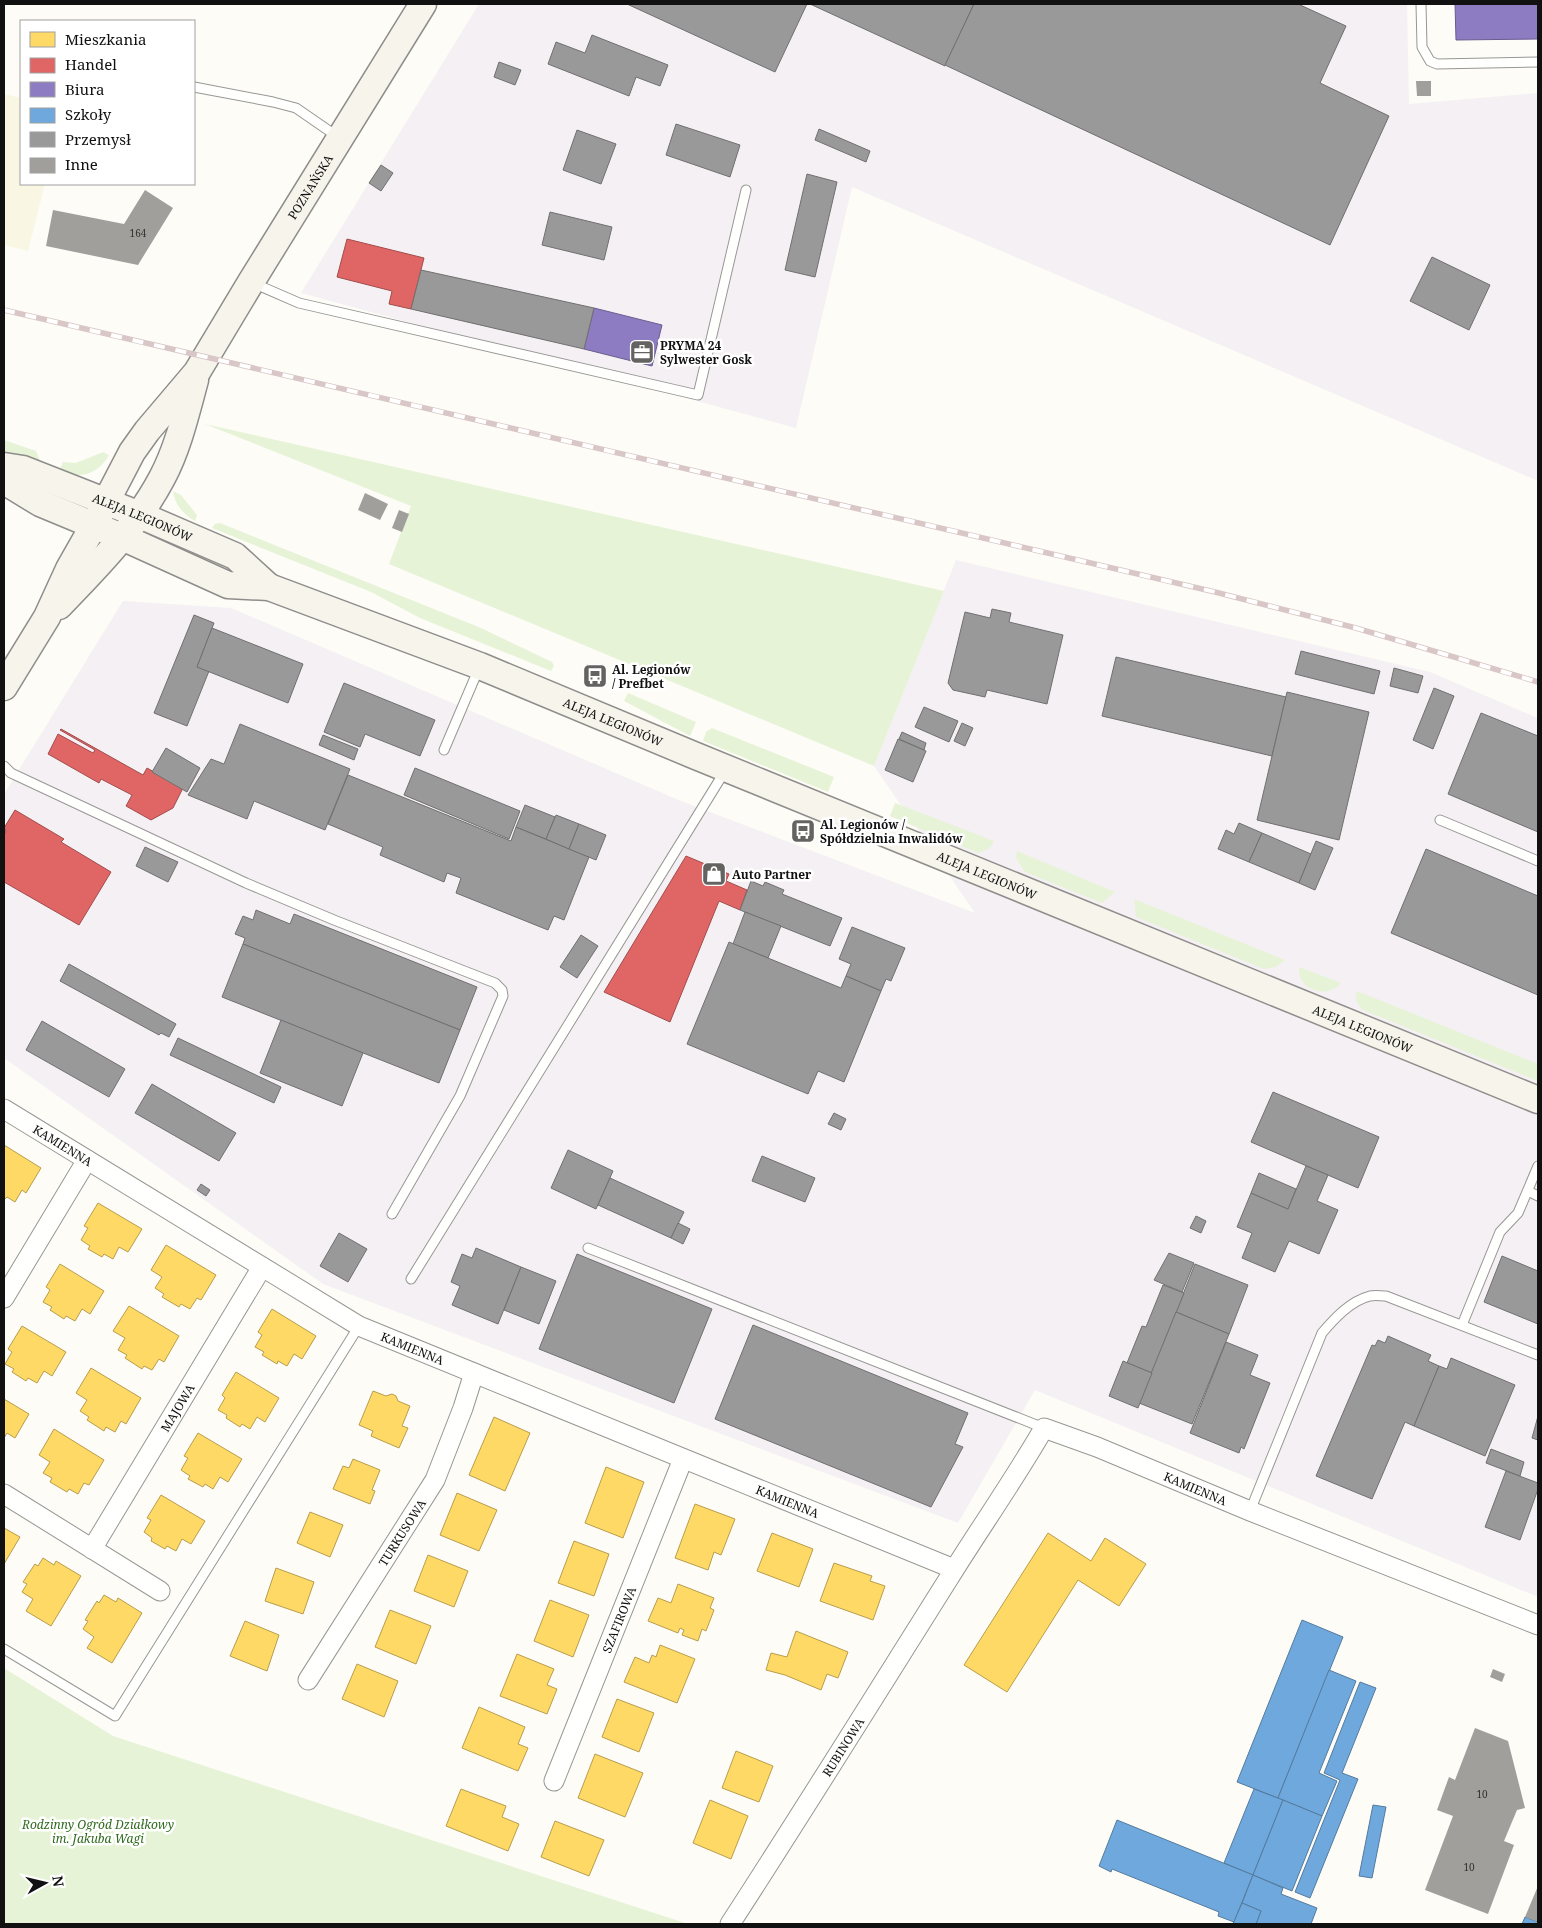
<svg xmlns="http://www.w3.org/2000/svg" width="1542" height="1928" font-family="'Noto Serif',serif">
<rect width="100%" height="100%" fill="#fdfcf7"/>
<g fill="#f5f0f3">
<polygon points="479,4 1407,4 1409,104 1538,93 1538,481 852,187 796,428 301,293"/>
<polygon points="956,560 1430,672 1538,718 1538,1593 1536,1596 1035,1390 958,1523 323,1284 4,1058 4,794 123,601 231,608 681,801 975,913 874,766"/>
</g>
<polygon fill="#f9f7e4" points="4,94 21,98 21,184 45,184 28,251 4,245"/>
<g fill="#e7f3d7">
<polygon points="205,424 944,591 874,766 389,564 411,506"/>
<polygon points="4,440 36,451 41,463 39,466 4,452"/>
<path d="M 103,452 L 109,455 C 97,476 80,478 58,473 L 63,462 L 76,463 Z"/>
<path d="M 173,491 L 181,495 L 197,515 L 195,521 C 183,514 175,505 173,491 Z"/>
<polygon points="220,523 481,628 552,662 554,666 551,671 420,618 371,592 212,528 215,524"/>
<polygon points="628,693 696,722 690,736 624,701"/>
<polygon points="712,728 834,777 828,792 703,741 706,732"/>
<polygon points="895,803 994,841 989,849 978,853 890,816"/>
<polygon points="1017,851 1115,892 1102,903 1025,872 1016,858"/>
<polygon points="1134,899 1285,960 1276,967 1264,969 1136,917"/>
<path d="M 1299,967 L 1341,983 C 1327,1000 1297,990 1299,967 Z"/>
<path d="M 1357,991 L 1538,1064 L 1538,1081 L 1363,1010 C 1357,1003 1354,999 1357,991 Z"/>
<polygon points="4,1668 113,1736 688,1924 4,1924"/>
</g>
<g fill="#ffd966" stroke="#b89d4c">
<polygon points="4,1145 41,1168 26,1193 22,1190 15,1202 7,1197 4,1200"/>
<polygon points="98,1203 142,1229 128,1252 119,1247 113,1259 104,1254 102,1257 88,1249 90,1246 81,1240 88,1228 84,1226"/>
<polygon points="166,1245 216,1275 201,1300 197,1298 190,1309 181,1304 179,1307 162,1297 164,1294 155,1288 162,1277 151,1270"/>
<polygon points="60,1264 104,1291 90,1314 82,1309 75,1321 66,1316 64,1319 50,1310 52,1307 43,1302 50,1290 46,1287"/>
<polygon points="129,1306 179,1336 164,1362 159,1359 152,1370 144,1366 142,1369 125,1358 127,1355 118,1350 125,1338 113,1331"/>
<polygon points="272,1309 316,1336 302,1359 294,1354 287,1366 278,1361 277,1364 262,1355 264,1352 255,1347 262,1335 258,1332"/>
<polygon points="22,1326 66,1352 52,1376 44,1371 37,1383 28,1378 26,1381 12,1372 14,1369 5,1364 12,1352 8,1349"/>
<polygon points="91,1368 141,1398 126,1424 121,1421 115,1432 106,1427 104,1431 87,1420 89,1417 80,1411 87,1400 76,1393"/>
<polygon points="236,1372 279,1398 265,1422 257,1417 250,1429 242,1424 240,1427 226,1418 227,1415 218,1410 225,1398 222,1395"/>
<polygon points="373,1391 386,1396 392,1394 396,1396 398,1401 410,1406 402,1426 408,1428 399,1448 371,1436 373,1431 359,1425"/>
<polygon points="4,1399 29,1414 15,1438 7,1433 4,1438"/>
<polygon points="494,1417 530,1433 505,1491 469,1475"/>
<polygon points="54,1429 104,1460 89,1485 84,1483 78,1494 69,1489 67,1492 50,1482 52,1478 43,1473 50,1462 39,1455"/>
<polygon points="198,1433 242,1459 228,1482 220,1477 213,1489 205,1484 203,1487 188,1479 190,1476 181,1470 188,1458 184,1456"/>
<polygon points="353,1459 380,1470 372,1490 375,1491 370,1504 333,1489 343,1466 349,1468"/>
<polygon points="606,1467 644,1482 623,1538 585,1523"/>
<polygon points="457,1493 497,1510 479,1551 440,1535"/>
<polygon points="161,1495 205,1521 191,1544 182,1539 176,1551 167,1546 165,1549 151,1541 152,1538 144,1532 151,1520 147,1518"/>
<polygon points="695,1504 735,1519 721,1555 714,1552 708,1570 675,1558"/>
<polygon points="310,1512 343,1525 330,1557 297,1543"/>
<polygon points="4,1528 20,1537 4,1564"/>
<polygon points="772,1533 813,1549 799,1587 757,1571"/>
<polygon points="1048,1533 1091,1561 1105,1538 1146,1564 1119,1606 1078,1580 1007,1692 964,1665"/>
<polygon points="574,1541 609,1554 594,1596 558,1583"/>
<polygon points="428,1555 468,1571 454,1607 414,1591"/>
<polygon points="43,1558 54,1565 56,1561 81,1576 51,1626 26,1611 33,1599 22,1592 27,1584 23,1582 35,1564 38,1566"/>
<polygon points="834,1563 872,1576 870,1581 885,1586 873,1620 820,1601"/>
<polygon points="276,1568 314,1582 303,1614 265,1601"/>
<polygon points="678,1584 714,1598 710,1608 714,1610 706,1631 702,1629 698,1641 682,1635 684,1630 680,1628 678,1633 648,1621 658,1598 671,1603"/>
<polygon points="104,1595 116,1602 118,1598 142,1613 112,1663 87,1648 94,1637 83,1629 88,1621 85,1620 97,1601 99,1603"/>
<polygon points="550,1600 589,1615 573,1657 534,1641"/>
<polygon points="390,1610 431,1626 416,1664 375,1647"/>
<polygon points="245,1621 279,1635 267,1671 230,1656"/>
<polygon points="796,1631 848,1652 838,1678 827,1674 821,1690 785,1675 766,1670 771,1653 787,1657"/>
<polygon points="660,1645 695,1659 677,1703 624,1682 635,1657 649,1663 652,1655 656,1657"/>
<polygon points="517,1654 554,1669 547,1685 557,1689 547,1714 500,1696"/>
<polygon points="357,1664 398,1681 384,1717 342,1699"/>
<polygon points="617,1699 654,1713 639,1752 602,1737"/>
<polygon points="479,1707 525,1727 518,1744 528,1748 518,1771 462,1748"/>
<polygon points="736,1751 773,1766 759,1802 722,1788"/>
<polygon points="595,1754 643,1773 625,1817 578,1798"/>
<polygon points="461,1789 506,1806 502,1817 519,1824 508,1851 446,1826"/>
<polygon points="710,1800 748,1816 731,1859 693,1843"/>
<polygon points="555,1821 604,1840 589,1876 541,1857"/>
</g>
<g fill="#e06666" stroke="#a24c4c">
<polygon points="347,239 424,258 411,309 389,304 392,291 337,277"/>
<polygon points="61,729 143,775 147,768 183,788 173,808 151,820 126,806 132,795 101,779 99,783 48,754 58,734 93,753 95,750 60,730"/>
<polygon points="15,810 64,839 61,842 111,872 79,925 4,882 4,835 6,831 4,828"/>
<polygon points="686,856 729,874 726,881 747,890 740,910 719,901 670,1022 604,992"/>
</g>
<g fill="#8e7cc3" stroke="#685c8e">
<polygon points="1455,4 1538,4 1538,39 1456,40"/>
<polygon points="594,308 662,325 652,366 584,349"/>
</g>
<g fill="#6fa8dc" stroke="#537b9f">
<polygon points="1302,1620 1343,1637 1278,1798 1237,1782"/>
<polygon points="1329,1670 1356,1681 1319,1773 1337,1781 1322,1816 1278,1798"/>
<polygon points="1360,1682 1376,1688 1342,1773 1358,1779 1310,1898 1295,1892 1340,1780 1324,1773"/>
<polygon points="1254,1789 1283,1800 1253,1875 1224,1863"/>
<polygon points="1283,1800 1322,1816 1292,1891 1253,1875"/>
<polygon points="1373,1805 1386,1807 1372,1878 1359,1876"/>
<polygon points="1117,1820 1253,1875 1234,1922 1218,1916 1219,1912 1112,1869 1111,1872 1099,1866"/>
<polygon points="1253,1875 1283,1888 1281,1894 1317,1908 1311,1924 1256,1924 1261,1911 1242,1903"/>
<polygon points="1242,1903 1261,1911 1256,1924 1233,1924"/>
<polygon points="1525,1917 1538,1922 1538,1924 1522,1924"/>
</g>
<g fill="#999" stroke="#707070">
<polygon points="627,4 807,4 775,72"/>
<polygon points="810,4 974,4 945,66"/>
<polygon points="974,4 1298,4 1346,26 1320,83 1389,116 1330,245 945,65"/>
<polygon points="592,35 668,65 660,86 636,77 629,96 548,64 556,42 585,53"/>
<polygon points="499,62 521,70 515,85 494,77"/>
<polygon points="676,124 740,145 730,177 666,155"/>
<polygon points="819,129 870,151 866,162 815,140"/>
<polygon points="577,130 616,144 601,184 563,170"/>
<polygon points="381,165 393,173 381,191 369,183"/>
<polygon points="807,174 837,182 815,277 785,270"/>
<polygon points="550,212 612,227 604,260 542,245"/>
<polygon points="1432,257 1490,285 1469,330 1410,301"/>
<polygon points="421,270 594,308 584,349 411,309"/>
<polygon points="992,609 1011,613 1009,622 1063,635 1047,704 987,690 985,697 953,690 948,683 965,612 990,618"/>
<polygon points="194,615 214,623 197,667 209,671 187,726 154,713"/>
<polygon points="212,628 303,664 288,703 197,667"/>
<polygon points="1301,651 1380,671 1374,694 1295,674"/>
<polygon points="1116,657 1286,697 1272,756 1102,716"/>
<polygon points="1394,668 1423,676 1418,693 1390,686"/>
<polygon points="344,683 435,720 420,756 365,734 360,747 324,732"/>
<polygon points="1434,688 1454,696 1433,749 1413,740"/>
<polygon points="1287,692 1369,712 1339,840 1257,820"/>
<polygon points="924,707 958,721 949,742 915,727"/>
<polygon points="1481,713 1538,736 1538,832 1448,794"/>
<polygon points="962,723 973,728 965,746 954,741"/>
<polygon points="240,724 350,769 325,830 254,801 247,819 188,795 211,759 224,764"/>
<polygon points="902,732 926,743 924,750 899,739"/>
<polygon points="323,735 358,749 354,760 319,745"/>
<polygon points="898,739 926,751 913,782 885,770"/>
<polygon points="166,748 200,768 187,792 152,772"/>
<polygon points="415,768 520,811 509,839 404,795"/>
<polygon points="348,775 511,841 516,827 589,857 564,920 554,916 548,930 456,893 461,878 447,873 444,882 380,855 383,847 328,824"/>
<polygon points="525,805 555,817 546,839 516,827"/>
<polygon points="556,815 579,824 569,849 546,839"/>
<polygon points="1239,823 1262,833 1249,862 1218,849 1226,830 1234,834"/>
<polygon points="579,824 606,835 596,860 569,849"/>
<polygon points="1262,833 1311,854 1299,883 1249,862"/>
<polygon points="1316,841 1333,848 1315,890 1299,883"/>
<polygon points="145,847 178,862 168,882 136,866"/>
<polygon points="1426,849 1538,896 1538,995 1391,933"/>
<polygon points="751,881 763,886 765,882 784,890 782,894 842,918 830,946 740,910"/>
<polygon points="256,910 290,924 294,914 477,987 460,1030 243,944 245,938 235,934 243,916 253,920"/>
<polygon points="745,912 781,926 768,958 733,944"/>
<polygon points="852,927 905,948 891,981 886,979 881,991 846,976 851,964 839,959"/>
<polygon points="581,935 598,946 577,978 560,967"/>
<polygon points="729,942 841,988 846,976 881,991 844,1082 818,1071 808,1094 687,1044"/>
<polygon points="243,944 460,1030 439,1083 222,997"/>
<polygon points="69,964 176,1024 169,1037 161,1033 159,1035 60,981"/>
<polygon points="281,1020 363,1053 342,1106 260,1073"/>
<polygon points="42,1021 125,1069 109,1097 26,1050"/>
<polygon points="178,1038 281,1087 274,1103 170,1055"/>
<polygon points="152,1084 236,1133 219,1161 135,1113"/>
<polygon points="1273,1092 1379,1137 1358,1188 1251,1142"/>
<polygon points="834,1113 846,1119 841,1130 828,1124"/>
<polygon points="568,1150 613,1171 596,1209 551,1188"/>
<polygon points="762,1156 815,1178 805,1202 752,1181"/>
<polygon points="1306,1166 1328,1175 1317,1201 1338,1210 1319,1254 1289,1241 1275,1272 1242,1258 1252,1233 1237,1227 1251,1193 1288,1209"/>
<polygon points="1259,1173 1296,1189 1288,1209 1251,1193"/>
<polygon points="610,1178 684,1212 671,1238 598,1205"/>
<polygon points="201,1184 210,1190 206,1196 197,1190"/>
<polygon points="1196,1216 1206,1221 1201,1233 1190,1228"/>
<polygon points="678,1223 690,1229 683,1244 671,1238"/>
<polygon points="339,1233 367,1249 348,1282 320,1266"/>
<polygon points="476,1248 521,1267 498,1324 452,1305 460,1286 451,1282 462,1254 472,1258"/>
<polygon points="1169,1253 1194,1263 1182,1292 1154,1280"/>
<polygon points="577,1254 712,1309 674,1403 539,1349"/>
<polygon points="1502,1256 1538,1271 1538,1324 1484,1302"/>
<polygon points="1195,1264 1248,1285 1229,1334 1176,1312"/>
<polygon points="521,1267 556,1281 539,1324 504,1310"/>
<polygon points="1163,1285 1184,1293 1152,1373 1127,1363 1142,1326 1146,1327"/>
<polygon points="1176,1312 1229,1334 1192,1424 1139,1403"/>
<polygon points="753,1325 968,1413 955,1444 963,1447 931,1507 715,1419"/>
<polygon points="1388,1336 1431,1355 1428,1361 1439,1366 1414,1426 1405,1422 1372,1499 1316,1476 1372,1345 1375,1346 1378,1340 1385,1343"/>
<polygon points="1226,1342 1258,1355 1250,1375 1270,1383 1244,1449 1241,1447 1239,1453 1190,1433"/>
<polygon points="1451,1358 1515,1385 1485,1456 1414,1426 1439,1366 1447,1369"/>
<polygon points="1123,1361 1152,1373 1138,1408 1109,1396"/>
<polygon points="1538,1416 1538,1440 1532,1438"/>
<polygon points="1491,1449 1524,1462 1520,1476 1486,1463"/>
<polygon points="1506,1471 1538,1483 1538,1489 1520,1540 1485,1527"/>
</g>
<g fill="#a19f9c">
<polygon points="1416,81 1431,81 1431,96 1417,96"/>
<polygon points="145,190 173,208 138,265 46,246 53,210 124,224"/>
<polygon points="365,493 388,504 380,520 358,510"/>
<polygon points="399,510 409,514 402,532 392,528"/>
<polygon points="1493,1669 1505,1674 1502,1682 1490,1677"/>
<polygon points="1475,1728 1508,1741 1525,1808 1517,1810 1504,1841 1514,1845 1488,1914 1425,1890 1453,1816 1437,1810 1449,1777 1455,1780"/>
<polygon points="1538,1886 1538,1922 1525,1917"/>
</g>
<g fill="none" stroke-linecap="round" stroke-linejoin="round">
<defs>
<g id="service">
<polyline points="1421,4 1422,47 1430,61 1437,64 1538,62"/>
<polyline points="194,87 273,102 296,108 338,137"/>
<polyline points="253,283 299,303 698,395 746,190"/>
<polyline points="444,750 479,668"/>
<polyline points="4,766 11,773 246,883 334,920 495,983 502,990 503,996 460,1096 392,1214"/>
<polyline points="1440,820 1538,861"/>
<polyline points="1528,1191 1538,1196"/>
<polyline points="588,1248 1044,1428"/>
<polyline points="411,1279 725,771"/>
<polyline points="1462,1325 1500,1232 1518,1213 1538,1166"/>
<path d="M 1250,1511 L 1322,1333 C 1334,1319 1350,1301 1370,1296 C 1375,1295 1381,1296 1386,1296 L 1538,1355"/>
<polyline points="4,1649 115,1716 359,1326"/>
</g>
<g id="minor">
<path id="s1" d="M 4,1109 L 359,1326 L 954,1569"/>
<polyline points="4,1298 87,1160"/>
<polyline points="4,1494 160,1591"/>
<path id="s2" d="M 92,1549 L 262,1267"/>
<path id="s3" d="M 308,1680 L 435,1480 L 463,1408 L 474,1373"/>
<path id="s4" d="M 554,1781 L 683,1459"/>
<path id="s5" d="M 730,1924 C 804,1810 876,1694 949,1578 C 980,1528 1014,1480 1044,1428 L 1097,1447 L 1250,1511 L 1538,1625"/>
</g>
<g id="secondary">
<path id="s6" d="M 4,466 L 23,469 L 140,515 L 235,556 L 269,587"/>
<path id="s7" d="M 4,481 L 40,503 L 122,537 L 228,585 L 269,587 L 480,666 L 691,754 L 1538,1100"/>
<path d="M 59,606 C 97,567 136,527 162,478 C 178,448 186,413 195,380"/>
<path id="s8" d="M 4,687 L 47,617 L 69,569 L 94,525 L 132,452 L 147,431 L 197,372 L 251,282 L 423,4"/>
</g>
</defs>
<use href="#service" stroke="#979795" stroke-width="11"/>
<use href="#minor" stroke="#979795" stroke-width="21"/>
<use href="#secondary" stroke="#8e8d8b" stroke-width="29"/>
<use href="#service" stroke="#fffffe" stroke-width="9"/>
<use href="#minor" stroke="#fffffe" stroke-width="19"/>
<use href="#secondary" stroke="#f6f4eb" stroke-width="26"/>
<defs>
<polyline id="rail" points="4,310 1215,592 1356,628 1538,682"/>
</defs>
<use href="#rail" stroke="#d9c6c7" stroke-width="5.5"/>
<use href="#rail" stroke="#fff" stroke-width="4" stroke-dasharray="11" stroke-linecap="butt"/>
</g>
<defs>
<symbol id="office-square" viewBox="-11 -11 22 22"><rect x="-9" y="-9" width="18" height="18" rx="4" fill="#646362" stroke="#fff"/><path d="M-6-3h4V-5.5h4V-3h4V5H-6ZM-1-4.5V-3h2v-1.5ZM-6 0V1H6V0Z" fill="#fff"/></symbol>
<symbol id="bus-square" viewBox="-11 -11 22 22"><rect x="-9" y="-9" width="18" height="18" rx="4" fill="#646362" stroke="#fff"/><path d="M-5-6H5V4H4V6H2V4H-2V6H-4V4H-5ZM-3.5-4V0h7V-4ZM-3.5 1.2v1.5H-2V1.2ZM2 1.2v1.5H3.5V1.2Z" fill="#fff"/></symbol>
<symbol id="shop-square" viewBox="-11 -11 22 22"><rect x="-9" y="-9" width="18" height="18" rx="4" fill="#646362" stroke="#fff"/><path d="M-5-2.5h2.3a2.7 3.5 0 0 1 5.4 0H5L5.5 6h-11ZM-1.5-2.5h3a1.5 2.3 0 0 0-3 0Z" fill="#fff"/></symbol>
</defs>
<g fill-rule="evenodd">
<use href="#office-square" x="628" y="338" width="28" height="28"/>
<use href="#bus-square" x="581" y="662" width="28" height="28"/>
<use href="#bus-square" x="789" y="817" width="28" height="28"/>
<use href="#shop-square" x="700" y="860" width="28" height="28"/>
</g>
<g text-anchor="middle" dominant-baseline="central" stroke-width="5" stroke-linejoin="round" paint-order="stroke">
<g font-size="10" fill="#353434">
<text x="138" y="233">164</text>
<text x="1482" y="1794">10</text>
<text x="1469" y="1867">10</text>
</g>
<g font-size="12" fill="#111" stroke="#fff">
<text stroke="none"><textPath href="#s8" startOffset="588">POZNAŃSKA</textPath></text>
<text stroke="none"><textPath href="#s6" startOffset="148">ALEJA LEGIONÓW</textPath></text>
<text stroke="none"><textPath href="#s7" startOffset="658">ALEJA LEGIONÓW</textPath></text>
<text stroke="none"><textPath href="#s7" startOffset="1062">ALEJA LEGIONÓW</textPath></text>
<text stroke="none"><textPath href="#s7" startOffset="1468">ALEJA LEGIONÓW</textPath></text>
<text stroke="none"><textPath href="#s1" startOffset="69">KAMIENNA</textPath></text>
<text stroke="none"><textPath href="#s1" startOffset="474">KAMIENNA</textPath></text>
<text stroke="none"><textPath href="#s2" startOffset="165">MAJOWA</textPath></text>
<text stroke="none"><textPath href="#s5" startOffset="750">KAMIENNA</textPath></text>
<text stroke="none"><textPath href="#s1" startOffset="879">KAMIENNA</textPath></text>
<text stroke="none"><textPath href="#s3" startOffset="175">TURKUSOWA</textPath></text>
<text stroke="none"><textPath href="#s4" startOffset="174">SZAFIROWA</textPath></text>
<text stroke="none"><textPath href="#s5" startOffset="210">RUBINOWA</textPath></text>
</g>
<g font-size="12" font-weight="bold" fill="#111" stroke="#fff" text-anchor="start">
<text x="660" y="345">PRYMA 24<tspan x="660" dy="14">Sylwester Gosk</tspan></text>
<text x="612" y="669">Al. Legionów<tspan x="612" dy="14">/ Prefbet</tspan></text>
<text x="820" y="824">Al. Legionów /<tspan x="820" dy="14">Spółdzielnia Inwalidów</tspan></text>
<text x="732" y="874">Auto Partner</text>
</g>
<g font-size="12" font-style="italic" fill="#2f6b1f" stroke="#fff">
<text x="98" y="1824">Rodzinny Ogród Działkowy<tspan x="98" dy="14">im. Jakuba Wagi</tspan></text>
</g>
</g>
<rect width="1542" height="1928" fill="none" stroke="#111111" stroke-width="10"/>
<rect x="20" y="20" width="175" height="165" fill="#ffffff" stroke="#a0a0a0"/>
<rect x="30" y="32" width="25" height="15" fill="#ffd966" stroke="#a0a0a0"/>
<text x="65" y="45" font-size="15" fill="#111111">Mieszkania</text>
<rect x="30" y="58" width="25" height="15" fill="#e06666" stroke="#a0a0a0"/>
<text x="65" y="70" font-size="15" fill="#111111">Handel</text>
<rect x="30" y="82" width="25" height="15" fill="#8e7cc3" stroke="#a0a0a0"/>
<text x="65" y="95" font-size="15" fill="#111111">Biura</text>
<rect x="30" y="108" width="25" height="15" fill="#6fa8dc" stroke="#a0a0a0"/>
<text x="65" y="120" font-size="15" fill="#111111">Szkoły</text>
<rect x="30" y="132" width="25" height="15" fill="#999999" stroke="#a0a0a0"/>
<text x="65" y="145" font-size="15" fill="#111111">Przemysł</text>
<rect x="30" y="158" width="25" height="15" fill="#a19f9c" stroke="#a0a0a0"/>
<text x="65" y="170" font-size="15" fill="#111111">Inne</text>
<g transform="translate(45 1883) rotate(82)" stroke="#ffffff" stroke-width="4" paint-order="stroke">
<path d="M0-4L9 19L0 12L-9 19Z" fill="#111111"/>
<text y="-8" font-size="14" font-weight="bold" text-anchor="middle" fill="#111111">N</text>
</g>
</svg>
